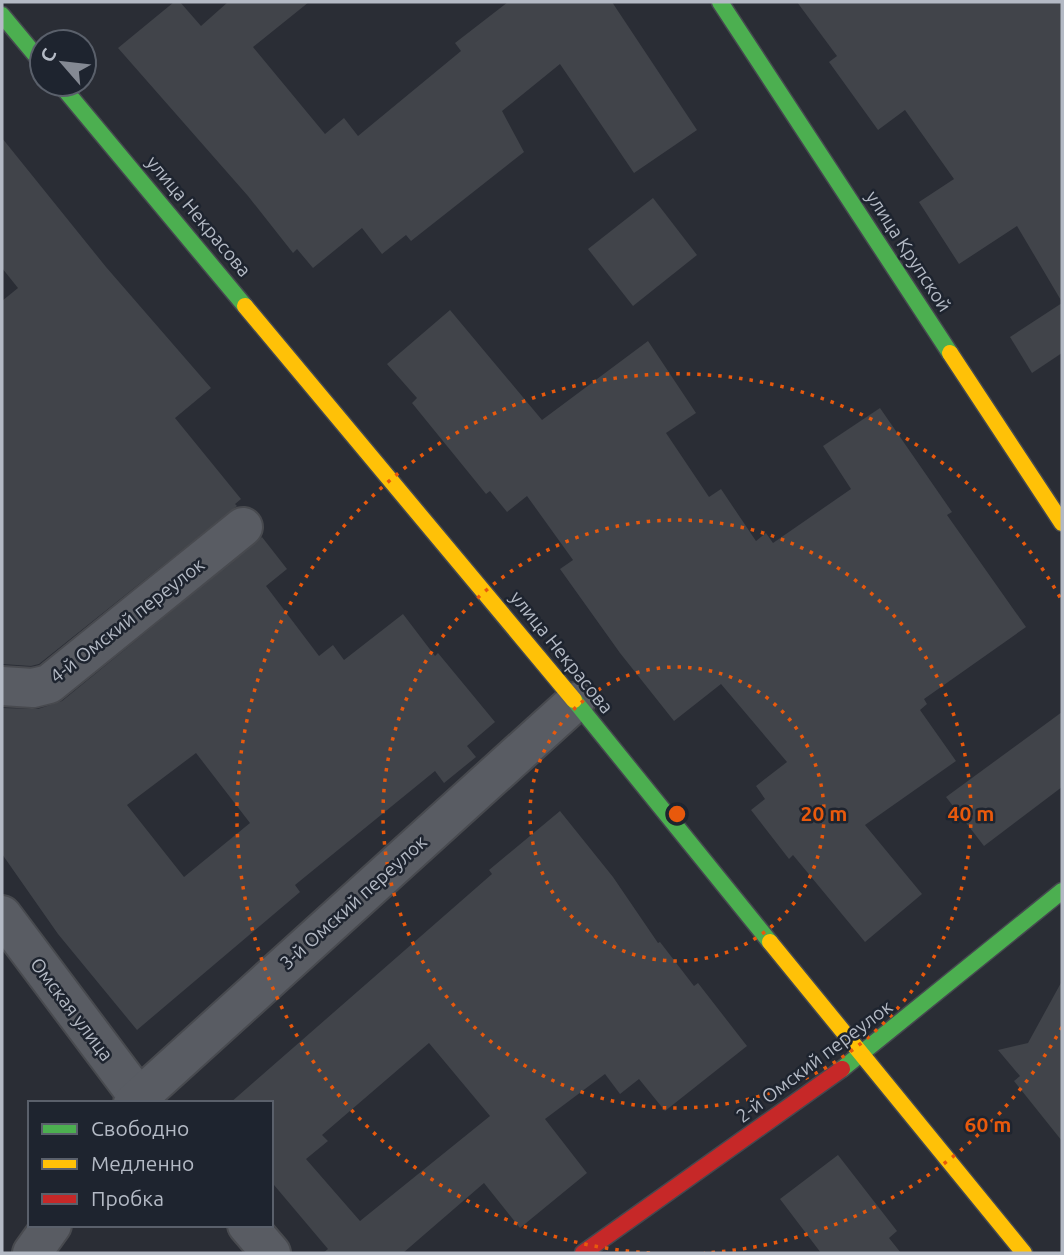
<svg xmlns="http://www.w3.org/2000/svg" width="1064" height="1255" font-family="Ubuntu,sans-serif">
<rect width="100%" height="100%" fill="#2a2d35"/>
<g fill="#41444a" fill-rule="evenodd">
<polygon points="174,2 180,2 201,26 228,2 309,2 253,47 325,134 344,118 358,136 461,51 455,43 508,2 612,2 697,130 634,173 560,64 502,111 524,152 411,241 406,235 382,254 362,228 313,268 297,249 293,253 248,196 118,48"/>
<polygon points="797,2 1062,2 1062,302 1017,226 959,264 919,202 954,179 905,110 878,130 829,62 837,56"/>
<polygon points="2,138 106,267 211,388 175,418 241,499 235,504 237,506 39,664 31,666 2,664 2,301 18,288 2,268"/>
<polygon points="653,198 697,255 633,306 588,249"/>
<polygon points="1062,303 1062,353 1032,373 1010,337"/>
<polygon points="450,310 542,420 648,341 696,413 666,433 709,497 721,489 756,541 766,533 773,543 851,489 823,446 880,408 952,512 947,515 1026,627 924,699 927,704 920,710 956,761 865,825 922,894 865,942 793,855 789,859 751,810 765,799 756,786 787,762 721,684 674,721 620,653 560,569 573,560 527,496 507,512 490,491 486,494 412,403 417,398 387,364"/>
<path d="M 262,537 L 287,569 L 266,586 L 319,656 L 333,645 L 344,660 L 403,614 L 435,656 L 438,653 L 495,722 L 467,746 L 476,757 L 444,783 L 435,771 L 295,885 L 300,892 L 137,1030 L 58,934 L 2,854 L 2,708 L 38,709 L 62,701 ZM 196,753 L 250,823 L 184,877 L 127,805 Z"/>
<polygon points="1062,712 1062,787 984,846 946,797"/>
<path d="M 560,811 L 613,877 L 658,943 L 660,942 L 694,986 L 698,983 L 747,1046 L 665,1111 L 639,1079 L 620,1094 L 605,1074 L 545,1119 L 587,1173 L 520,1228 L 484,1183 L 403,1253 L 323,1253 L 328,1249 L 274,1185 L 271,1187 L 271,1103 L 230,1103 L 492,874 L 489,870 ZM 429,1043 L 490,1116 L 360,1221 L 306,1159 L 328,1141 L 322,1135 Z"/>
<polygon points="1062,981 1062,1141 1014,1081 1020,1076 998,1050 1028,1043"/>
<polygon points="838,1155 897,1231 889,1238 901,1253 821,1253 780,1199"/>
</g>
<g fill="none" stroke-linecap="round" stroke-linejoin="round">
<defs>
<g id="street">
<polyline points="2,686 33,688 49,684 243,527"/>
<polyline points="2,915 143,1103"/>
<polyline points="133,1103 575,702"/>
<polyline points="247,1225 271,1253"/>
<polyline points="32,1253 52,1225"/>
</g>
<g id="fast">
<polyline points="720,2 950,353"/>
<polyline points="2,15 42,63"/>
<polyline points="60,84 245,306"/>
<polyline points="574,700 770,942"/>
<polyline points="842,1069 1062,891"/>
</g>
<g id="slow">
<polyline points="245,306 574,700"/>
<polyline points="950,353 1062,523"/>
<polyline points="770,942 1024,1253"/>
</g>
<polyline id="jam" points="583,1253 842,1069"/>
</defs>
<use href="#street" stroke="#484a4f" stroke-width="42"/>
<use href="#fast" stroke="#45484f" stroke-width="19"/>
<use href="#slow" stroke="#45484f" stroke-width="19"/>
<use href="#jam" stroke="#45484f" stroke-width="19"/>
<use href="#street" stroke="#595c63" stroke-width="38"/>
<use href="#fast" stroke="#4caf50" stroke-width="16"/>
<use href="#slow" stroke="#ffc107" stroke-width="16"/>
<use href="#jam" stroke="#c62828" stroke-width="16"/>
</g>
<g fill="none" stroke="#e8590c" stroke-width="3.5" stroke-dasharray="3.5 7">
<circle cx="677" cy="814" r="147"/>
<circle cx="677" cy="814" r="294"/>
<path d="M1062 1027A440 440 0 0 1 704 1253M650 1253A440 440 0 1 1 1062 601"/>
</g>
<g text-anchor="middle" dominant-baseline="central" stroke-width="5" stroke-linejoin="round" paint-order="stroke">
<g font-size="19" fill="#b4bac5" stroke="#1e242f">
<text transform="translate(199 216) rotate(50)">улица Некрасова</text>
<text transform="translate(909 251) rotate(57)">улица Крупской</text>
<text transform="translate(127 620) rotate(-38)">4-й Омский переулок</text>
<text transform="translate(562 652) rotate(51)">улица Некрасова</text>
<text transform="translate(353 902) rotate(-42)">3-й Омский переулок</text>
<text transform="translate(72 1009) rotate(53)">Омская улица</text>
<text transform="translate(814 1061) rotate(-37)">2-й Омский переулок</text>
</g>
</g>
<circle cx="677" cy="814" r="10" fill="#e8590c" stroke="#1e242f" stroke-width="3.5"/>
<g font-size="21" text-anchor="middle" font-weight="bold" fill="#e8590c" stroke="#1e242f" stroke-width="5" stroke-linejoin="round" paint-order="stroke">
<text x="824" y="821">20 m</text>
<text x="971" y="821">40 m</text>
<text x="988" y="1132">60 m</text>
</g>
<rect width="1064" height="1255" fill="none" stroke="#b4bac5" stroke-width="7"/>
<rect x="28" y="1101" width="245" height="126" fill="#1e242f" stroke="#5a606b" stroke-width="2"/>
<rect x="42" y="1124" width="35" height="10" fill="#4caf50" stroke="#5a606b" stroke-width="2"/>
<text x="91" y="1136" font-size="21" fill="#b4bac5">Свободно</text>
<rect x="42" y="1159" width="35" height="10" fill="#ffc107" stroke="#5a606b" stroke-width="2"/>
<text x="91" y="1171" font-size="21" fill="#b4bac5">Медленно</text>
<rect x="42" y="1194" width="35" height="10" fill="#c62828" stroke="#5a606b" stroke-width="2"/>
<text x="91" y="1206" font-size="21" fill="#b4bac5">Пробка</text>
<g transform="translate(63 63) rotate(298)"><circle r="33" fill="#1e242f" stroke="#5a606b" stroke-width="2"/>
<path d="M0-5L12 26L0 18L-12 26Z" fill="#848993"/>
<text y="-10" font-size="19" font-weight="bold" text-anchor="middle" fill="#b4bac5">С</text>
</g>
</svg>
